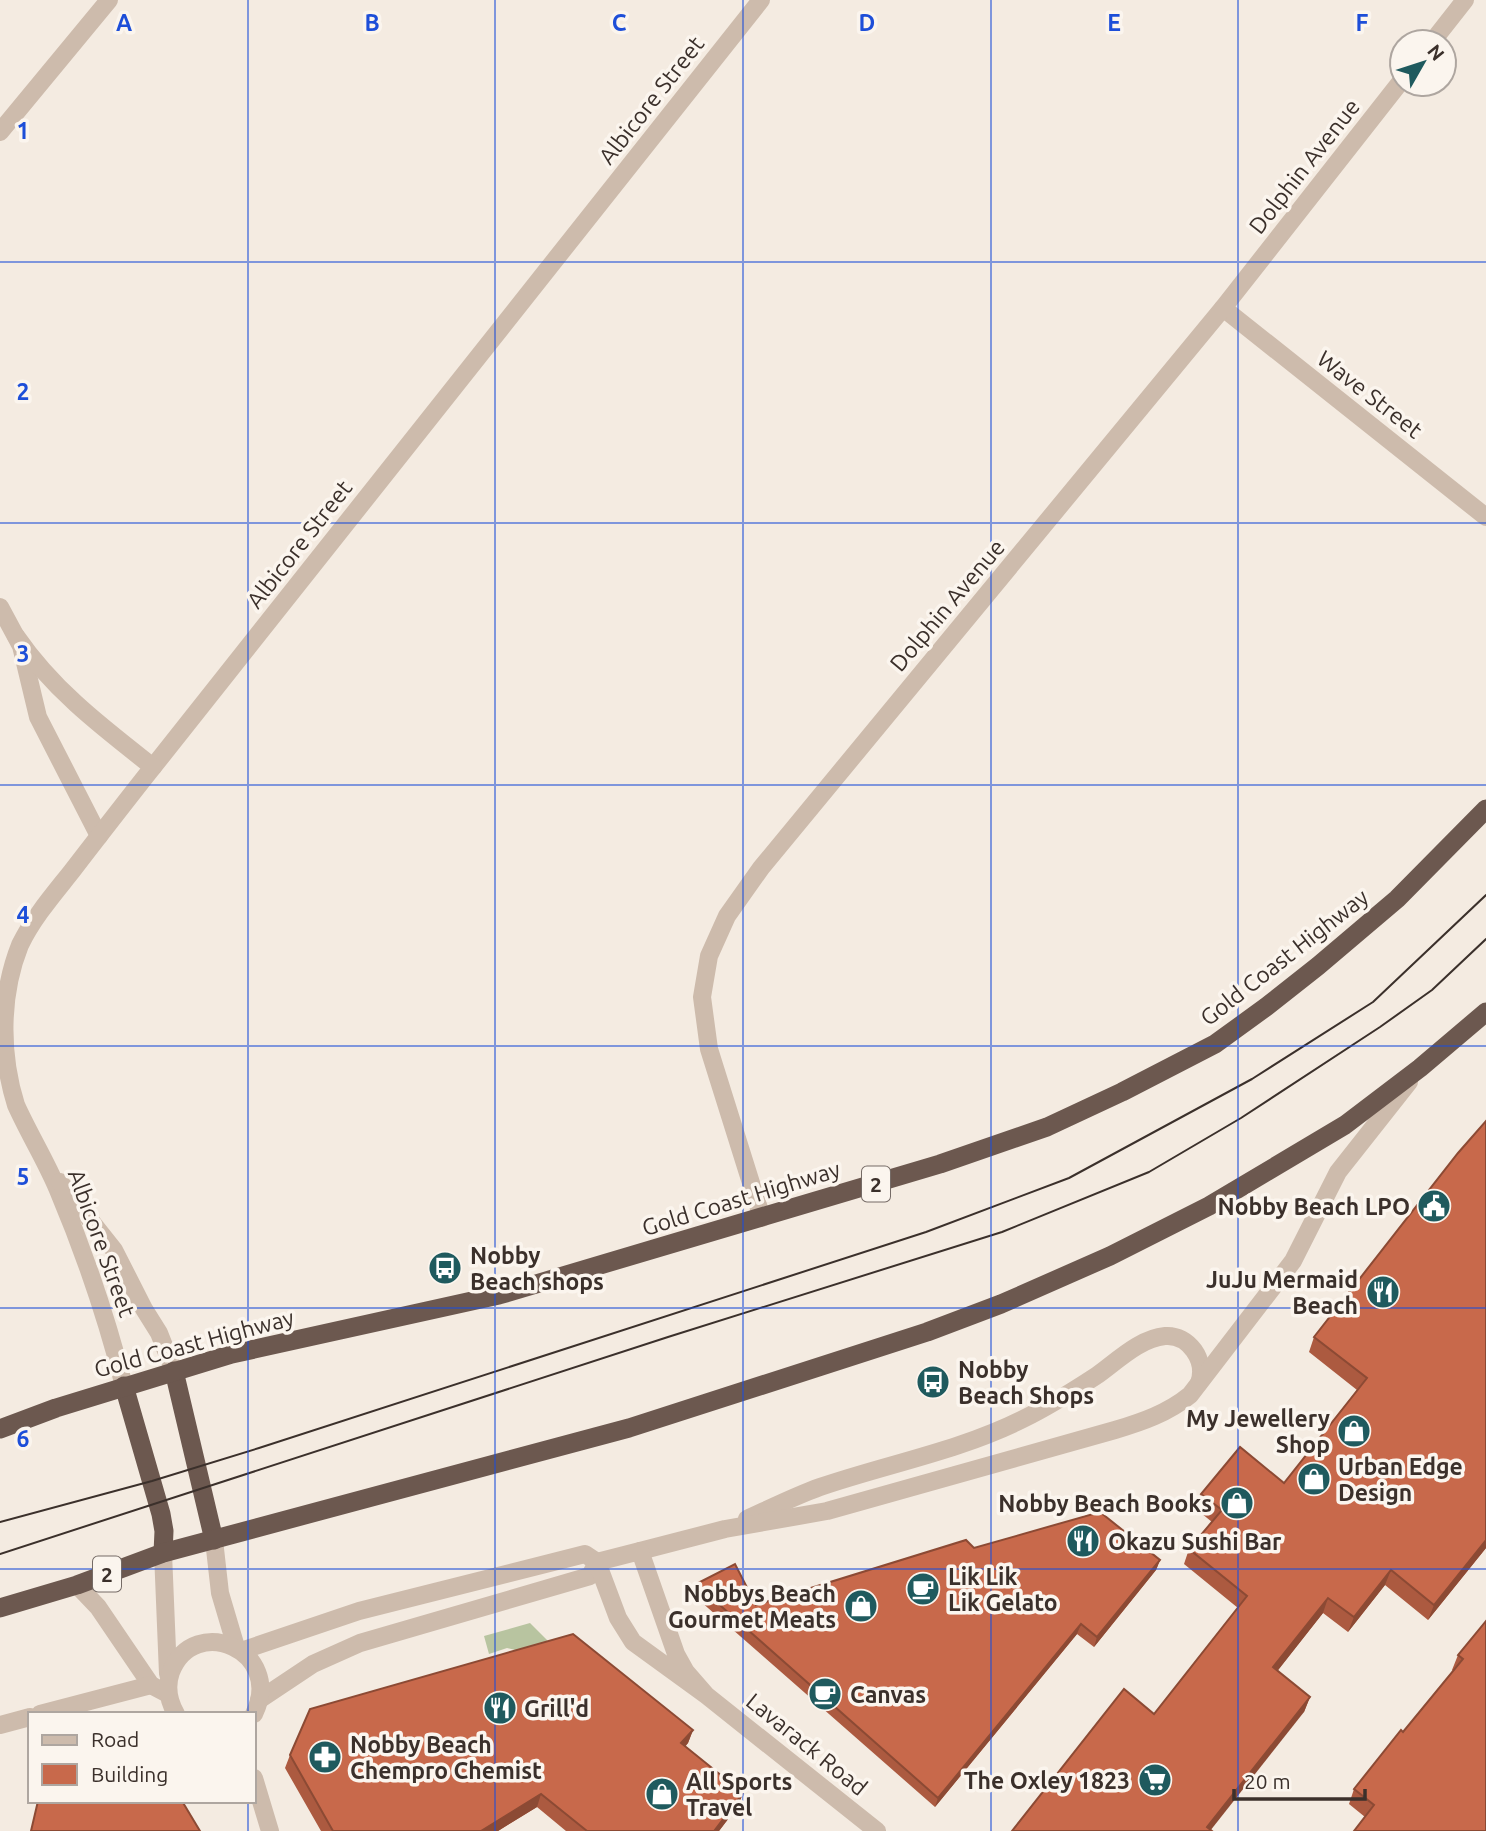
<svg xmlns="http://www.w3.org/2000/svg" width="1486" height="1831" font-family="Ubuntu,sans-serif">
<rect width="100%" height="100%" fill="#f4ebe1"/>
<polygon fill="#b8c4a0" points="530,1623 552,1645 529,1653 507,1648 489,1654 484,1636"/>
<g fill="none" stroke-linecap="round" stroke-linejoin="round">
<g stroke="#cdbbac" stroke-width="18">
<path d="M 747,1519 C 771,1508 795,1496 820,1487 C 887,1464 959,1451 1023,1419 C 1048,1407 1073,1391 1096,1376 C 1116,1362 1140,1338 1165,1336 C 1189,1334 1207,1361 1199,1383"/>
<path d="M 640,1551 L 725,1529 L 827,1511 L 1115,1430 C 1142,1422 1168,1413 1190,1395 L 1293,1261 L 1338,1172 L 1409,1082"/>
<polyline points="241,1651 359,1611 585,1554 597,1562 590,1576 360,1643 313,1664 259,1700"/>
</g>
<g stroke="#cdbbac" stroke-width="18">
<polyline points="1432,42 1465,0"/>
<polyline points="0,132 109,0"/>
<polyline points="1223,308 1486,517"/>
<polyline points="153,767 761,0"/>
<polyline points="762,1218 709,1049 702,997 709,956 727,916 761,868 1223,308 1402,80"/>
<polyline points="214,1540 220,1593 236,1647"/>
<polyline points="163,1553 168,1674"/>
<polyline points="77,1585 98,1607 151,1685 168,1694"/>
<polyline points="706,1695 686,1672 676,1654 640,1551 597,1562 618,1618 633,1642 706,1695 877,1831"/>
<polyline points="40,1714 151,1685"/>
<path d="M 176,1714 C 168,1700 166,1686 171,1672 C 194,1612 285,1651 254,1714"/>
<polyline points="0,1725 30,1717"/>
<polyline points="254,1778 270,1831"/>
</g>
<g stroke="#cdbbac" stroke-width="18">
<polyline points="0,607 21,646 38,717 99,836"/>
<path d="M 16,636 C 53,690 102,727 153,767 C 126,801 99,836 72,871 C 53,895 33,918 20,945 C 0,995 0,1054 16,1105 C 29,1134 46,1161 58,1190 C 85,1254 107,1319 124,1386"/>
<polyline points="60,1182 114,1250 144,1309 159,1333 174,1371"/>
</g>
<g stroke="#6c584f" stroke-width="19">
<polyline points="174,1371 214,1540"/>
<polyline points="124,1386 161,1514 164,1531 163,1553"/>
<polyline points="0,1429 56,1408 232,1354 499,1295 940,1164 1047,1127 1122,1092 1215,1044 1266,1007 1318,966 1397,899 1486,809"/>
<polyline points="0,1608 77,1585 163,1553 629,1428 927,1332 1001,1304 1110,1256 1209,1206 1345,1125 1420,1068 1486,1012"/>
</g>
<g stroke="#3b302b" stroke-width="2">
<polyline points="0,1522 152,1481 259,1448 926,1232 1069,1178 1252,1079 1373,1002 1486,895"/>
<polyline points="0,1554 668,1337 1002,1232 1149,1172 1241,1118 1380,1027 1432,990 1486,939"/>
</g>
</g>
<g fill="#ac5a40">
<polygon points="1458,1153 1486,1548 1428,1620 1385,1585 1348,1632 1323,1613 1277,1671 1310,1697 1304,1712 1012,1831 1154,1714 1238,1608 1184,1564 1189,1549 1212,1522 1196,1509 1201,1494 1284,1483 1357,1390 1309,1352 1314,1337"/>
<polygon points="974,1548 1160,1560 1156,1570 1094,1647 1077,1634 935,1807 692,1594 696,1584 756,1605"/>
<polygon points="1486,1621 1486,1831 1365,1817 1349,1804 1354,1789 1403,1732 1453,1671 1452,1670 1458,1655"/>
<polygon points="693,1730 688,1743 685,1747 743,1793 738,1806 719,1831 566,1831 537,1807 498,1831 321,1831 285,1768 290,1755"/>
</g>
<g fill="#8c4a34">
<polygon points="1486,1540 1486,1548 1428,1620 1434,1605"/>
<polygon points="1160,1560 1156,1570 1094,1647 1097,1637"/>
<polygon points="1391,1570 1385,1585 1348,1632 1354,1617"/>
<polygon points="1328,1598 1323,1613 1268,1683 1273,1667"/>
<polygon points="1081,1624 1077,1634 935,1807 938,1798"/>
<polygon points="1310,1697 1304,1712 1210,1831 1207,1827"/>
<polygon points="693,1730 688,1743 676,1756 681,1743"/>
<polygon points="743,1793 738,1806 719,1831 714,1831"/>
<polygon points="541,1794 537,1807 498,1831 481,1831"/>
</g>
<g fill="#c8694b" stroke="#8c4a34" stroke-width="2">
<polygon points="1486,1121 1486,1540 1434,1605 1391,1570 1354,1617 1328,1598 1273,1667 1310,1697 1207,1827 1212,1831 1012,1831 1124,1689 1154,1714 1247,1596 1189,1549 1222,1510 1201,1494 1240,1447 1284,1483 1367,1378 1314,1337 1458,1153"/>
<polygon points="1100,1512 1160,1560 1097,1637 1081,1624 938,1798 696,1584 735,1564 756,1605 966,1540 974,1548"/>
<polygon points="1486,1621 1486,1831 1354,1831 1374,1805 1354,1789 1401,1730 1403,1732 1463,1659 1458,1655"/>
<polygon points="573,1634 693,1730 681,1743 743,1793 715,1830 717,1831 587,1831 541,1794 481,1831 333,1831 290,1755 310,1709"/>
<polygon points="38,1801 182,1801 200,1831 31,1831"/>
</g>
<path fill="none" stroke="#1d4ed8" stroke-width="2" stroke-opacity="0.55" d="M 248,0 L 248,1714M 495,0 L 495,1831M 743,0 L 743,1831M 991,0 L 991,1831M 1238,0 L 1238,1831M 0,262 L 1486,262M 0,523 L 1486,523M 0,785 L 1486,785M 0,1046 L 1486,1046M 0,1308 L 1486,1308M 0,1569 L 1486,1569M 248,1801 L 248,1831"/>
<defs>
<symbol id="civic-disc" viewBox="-11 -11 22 22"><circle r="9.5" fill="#1f5a5e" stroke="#fbf5ee"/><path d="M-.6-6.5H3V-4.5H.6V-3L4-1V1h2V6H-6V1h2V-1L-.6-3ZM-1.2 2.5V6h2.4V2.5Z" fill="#fff"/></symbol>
<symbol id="bus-disc" viewBox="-11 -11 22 22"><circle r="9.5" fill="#1f5a5e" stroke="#fbf5ee"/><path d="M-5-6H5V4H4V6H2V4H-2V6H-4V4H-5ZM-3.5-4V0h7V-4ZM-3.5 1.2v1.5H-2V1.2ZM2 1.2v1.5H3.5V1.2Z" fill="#fff"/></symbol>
<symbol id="restaurant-disc" viewBox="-11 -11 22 22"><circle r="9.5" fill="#1f5a5e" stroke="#fbf5ee"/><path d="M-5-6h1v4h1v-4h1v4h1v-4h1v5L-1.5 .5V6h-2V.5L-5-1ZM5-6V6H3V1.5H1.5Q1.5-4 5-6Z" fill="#fff"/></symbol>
<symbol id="shop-disc" viewBox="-11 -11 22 22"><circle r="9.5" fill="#1f5a5e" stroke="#fbf5ee"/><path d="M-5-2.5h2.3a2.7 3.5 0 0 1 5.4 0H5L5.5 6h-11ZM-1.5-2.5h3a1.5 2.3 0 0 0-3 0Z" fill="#fff"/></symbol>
<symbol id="cafe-disc" viewBox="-11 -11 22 22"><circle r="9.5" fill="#1f5a5e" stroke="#fbf5ee"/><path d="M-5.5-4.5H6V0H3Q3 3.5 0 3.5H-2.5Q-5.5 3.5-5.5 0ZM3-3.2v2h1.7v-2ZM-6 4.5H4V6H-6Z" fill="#fff"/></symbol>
<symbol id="pharmacy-disc" viewBox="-11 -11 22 22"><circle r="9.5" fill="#1f5a5e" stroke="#fbf5ee"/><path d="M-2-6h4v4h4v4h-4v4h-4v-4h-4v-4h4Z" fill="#fff"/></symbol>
<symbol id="supermarket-disc" viewBox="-11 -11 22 22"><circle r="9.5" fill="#1f5a5e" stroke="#fbf5ee"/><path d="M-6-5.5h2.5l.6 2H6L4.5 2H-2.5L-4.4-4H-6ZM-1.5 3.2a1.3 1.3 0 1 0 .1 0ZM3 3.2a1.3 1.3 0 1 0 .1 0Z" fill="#fff"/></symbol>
</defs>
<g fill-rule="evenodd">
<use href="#civic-disc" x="1415" y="1187" width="38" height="38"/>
<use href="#bus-disc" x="426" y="1249" width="38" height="38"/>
<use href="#restaurant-disc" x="1364" y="1273" width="38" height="38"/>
<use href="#bus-disc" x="914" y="1363" width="38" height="38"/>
<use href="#shop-disc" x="1335" y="1412" width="38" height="38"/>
<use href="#shop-disc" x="1295" y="1460" width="38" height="38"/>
<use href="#shop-disc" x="1218" y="1484" width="38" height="38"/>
<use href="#restaurant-disc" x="1064" y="1522" width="38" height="38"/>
<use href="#cafe-disc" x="904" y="1570" width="38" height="38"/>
<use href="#shop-disc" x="842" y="1587" width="38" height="38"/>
<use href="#cafe-disc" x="806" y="1675" width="38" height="38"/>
<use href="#restaurant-disc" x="481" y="1689" width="38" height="38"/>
<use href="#pharmacy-disc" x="306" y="1738" width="38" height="38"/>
<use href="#supermarket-disc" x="1136" y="1761" width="38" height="38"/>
<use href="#shop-disc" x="643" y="1775" width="38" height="38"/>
</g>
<g text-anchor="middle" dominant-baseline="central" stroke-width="7" stroke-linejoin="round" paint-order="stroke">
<g fill="#fbf5ee" stroke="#756b66" stroke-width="2">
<rect x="862" y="1166.5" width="28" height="35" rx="5"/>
<rect x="93" y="1556.5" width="28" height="35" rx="5"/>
</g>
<g font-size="21" font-weight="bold" fill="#3b302b">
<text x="876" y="1184">2</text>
<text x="107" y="1574">2</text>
</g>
<g font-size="23" fill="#3b302b" stroke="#fbf5ee">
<text transform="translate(651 100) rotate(-52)">Albicore Street</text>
<text transform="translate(1304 166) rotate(-52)">Dolphin Avenue</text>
<text transform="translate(1370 394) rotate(38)">Wave Street</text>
<text transform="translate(299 544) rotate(-52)">Albicore Street</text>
<text transform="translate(947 605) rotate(-50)">Dolphin Avenue</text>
<text transform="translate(1284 957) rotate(-38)">Gold Coast Highway</text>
<text transform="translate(741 1198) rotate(-17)">Gold Coast Highway</text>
<text transform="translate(102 1243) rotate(70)">Albicore Street</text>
<text transform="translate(194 1343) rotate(-15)">Gold Coast Highway</text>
<text transform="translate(807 1744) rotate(39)">Lavarack Road</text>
</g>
<g font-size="23" font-weight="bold" fill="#3b302b" stroke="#fbf5ee" text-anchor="start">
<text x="1410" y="1206" text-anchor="end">Nobby Beach LPO</text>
<text x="470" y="1255">Nobby<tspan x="470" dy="26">Beach shops</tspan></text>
<text x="1358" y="1279" text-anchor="end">JuJu Mermaid<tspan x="1358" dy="26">Beach</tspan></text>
<text x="958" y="1369">Nobby<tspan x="958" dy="26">Beach Shops</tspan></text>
<text x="1330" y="1418" text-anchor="end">My Jewellery<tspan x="1330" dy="26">Shop</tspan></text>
<text x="1338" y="1466">Urban Edge<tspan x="1338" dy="26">Design</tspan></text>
<text x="1212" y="1503" text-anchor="end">Nobby Beach Books</text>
<text x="1108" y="1541">Okazu Sushi Bar</text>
<text x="948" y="1576">Lik Lik<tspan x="948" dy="26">Lik Gelato</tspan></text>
<text x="836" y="1593" text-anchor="end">Nobbys Beach<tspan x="836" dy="26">Gourmet Meats</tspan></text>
<text x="850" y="1694">Canvas</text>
<text x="524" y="1708">Grill'd</text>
<text x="350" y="1744">Nobby Beach<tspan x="350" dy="26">Chempro Chemist</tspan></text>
<text x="1130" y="1780" text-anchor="end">The Oxley 1823</text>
<text x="686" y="1781">All Sports<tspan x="686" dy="26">Travel</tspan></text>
</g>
</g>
<g font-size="23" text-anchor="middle" font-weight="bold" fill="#1d4ed8" stroke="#fbf5ee" stroke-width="7" stroke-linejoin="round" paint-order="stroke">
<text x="124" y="31">A</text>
<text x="372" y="31">B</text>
<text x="619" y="31">C</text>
<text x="867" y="31">D</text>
<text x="1114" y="31">E</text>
<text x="1362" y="31">F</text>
<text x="23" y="139">1</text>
<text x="23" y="400">2</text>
<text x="23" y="662">3</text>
<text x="23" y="923">4</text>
<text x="23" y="1185">5</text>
<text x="23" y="1447">6</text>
</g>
<rect x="28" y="1712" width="228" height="91" fill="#fbf5ee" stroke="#aea6a0" stroke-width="2"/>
<rect x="42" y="1735" width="35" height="10" fill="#cdbbac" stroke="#aea6a0" stroke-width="2"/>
<text x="91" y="1747" font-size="21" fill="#3b302b">Road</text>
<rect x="42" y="1764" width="35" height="21" fill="#c8694b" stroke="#aea6a0" stroke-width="2"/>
<text x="91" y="1782" font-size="21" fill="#3b302b">Building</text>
<g transform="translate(1423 63) rotate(51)"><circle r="33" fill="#fbf5ee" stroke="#aea6a0" stroke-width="2"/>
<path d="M0-5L12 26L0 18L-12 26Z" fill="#1f5a5e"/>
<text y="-10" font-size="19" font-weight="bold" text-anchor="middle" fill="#3b302b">N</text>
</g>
<path d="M1234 1789v10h131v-10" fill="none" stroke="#3b302b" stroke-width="3.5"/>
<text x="1244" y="1789" font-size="21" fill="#3b302b" stroke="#fbf5ee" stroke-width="5" paint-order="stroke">20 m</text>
</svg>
